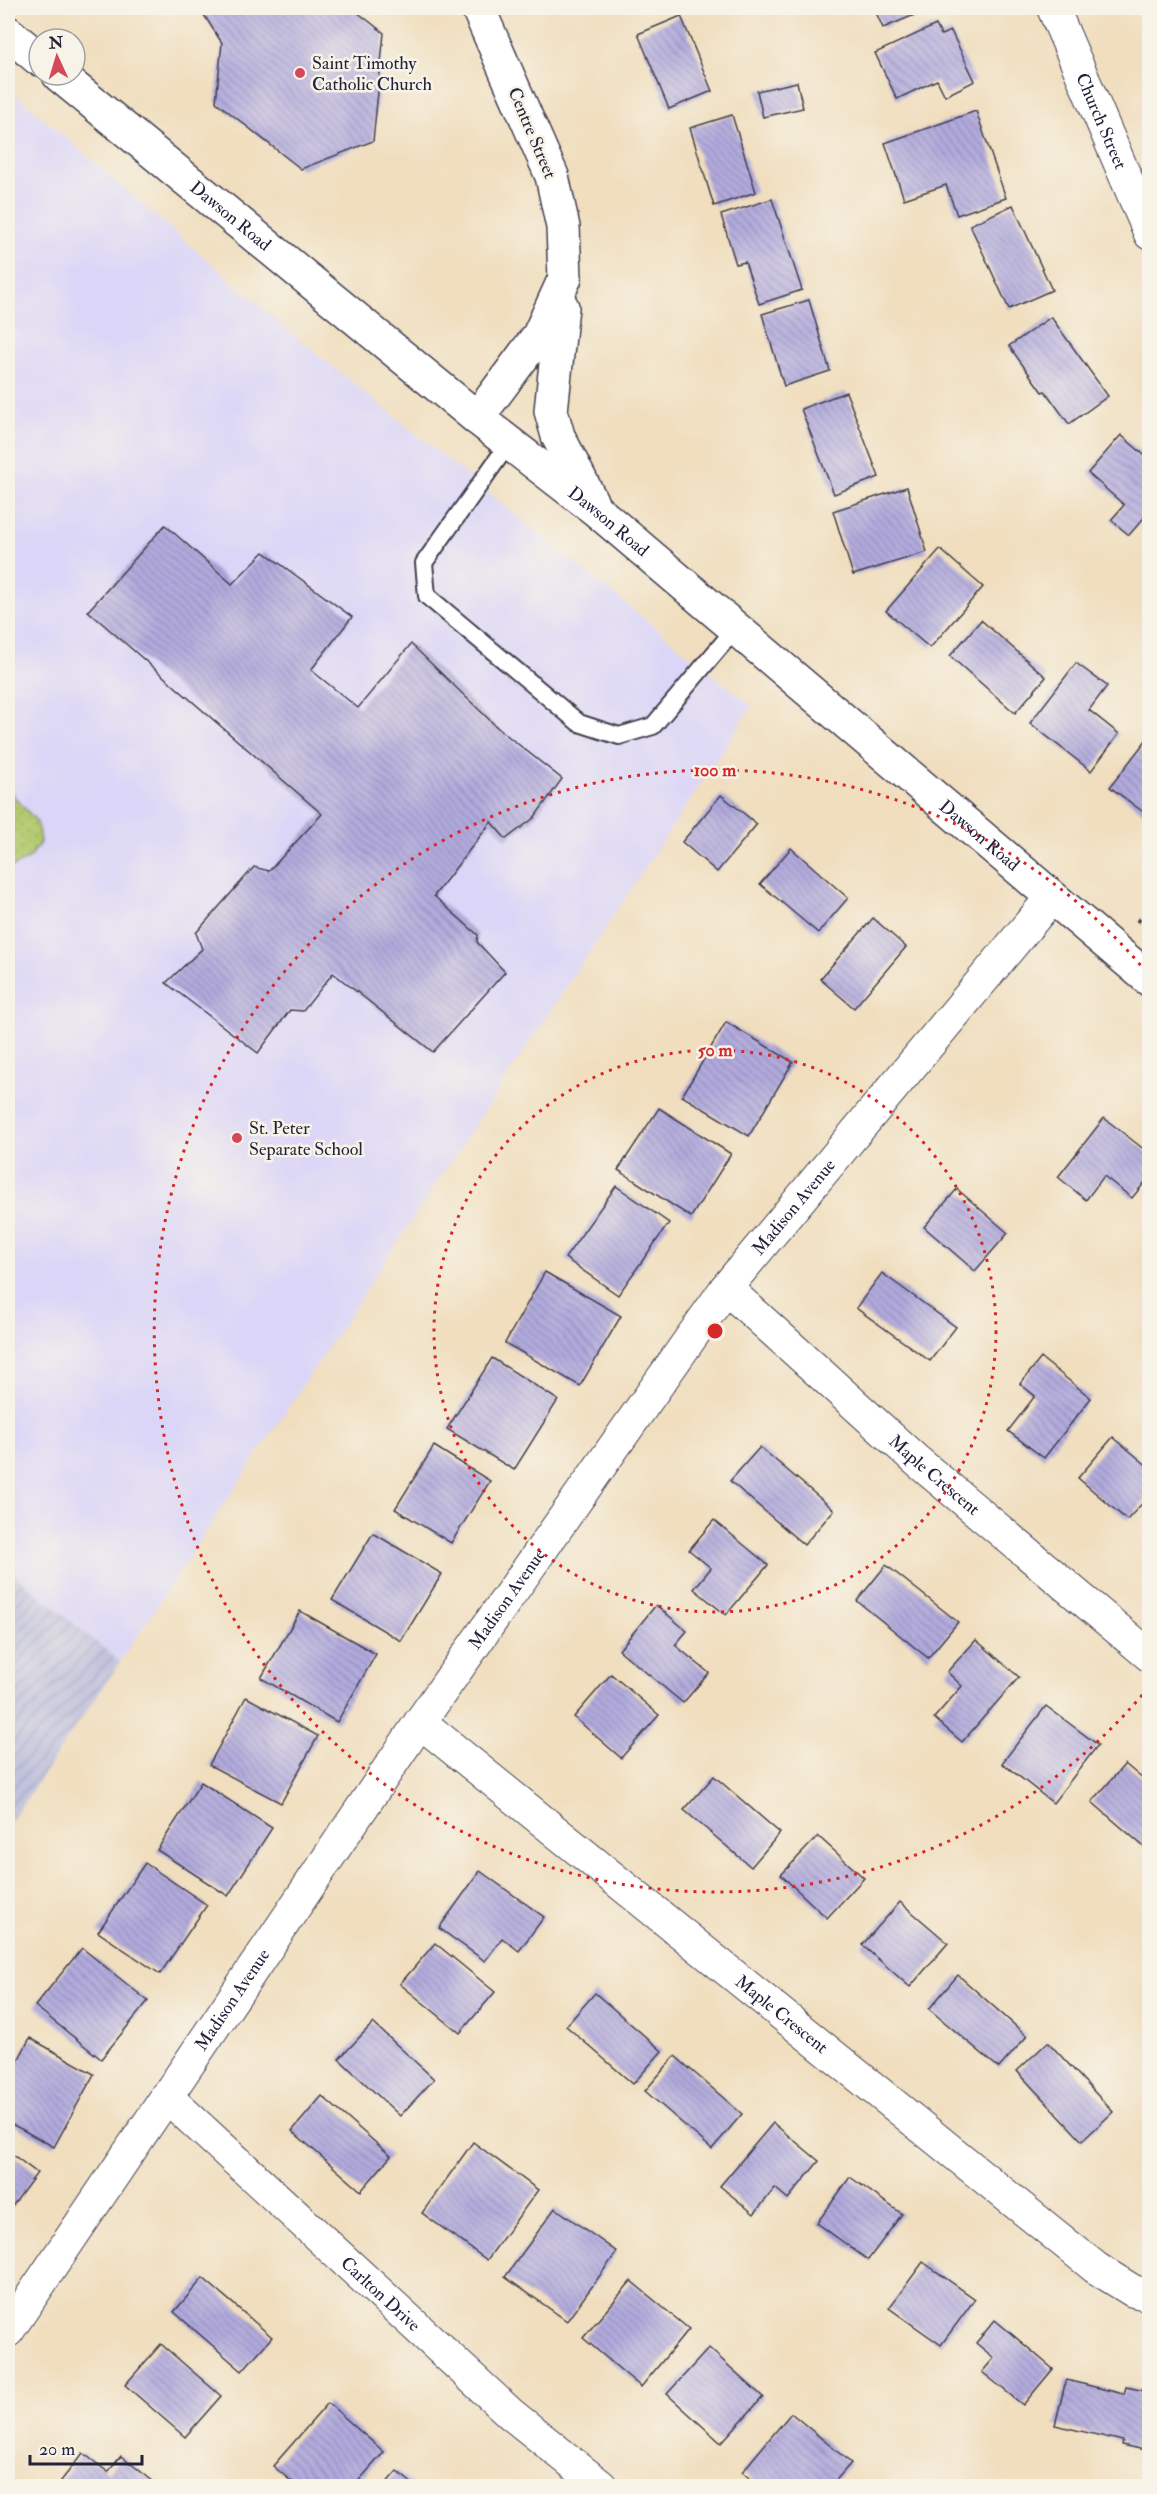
<svg xmlns="http://www.w3.org/2000/svg" width="1157" height="2494" font-family="'IM FELL Double Pica',serif">
<defs>
<pattern id="industrial-furrows" width="10" height="10" patternUnits="userSpaceOnUse" patternTransform="scale(1.5)"><rect width="10" height="10" fill="#c1c2dd"/><path d="M-1 1l2-2M0 10L10 0M9 11l2-2" fill="none" stroke="#a6a6bf"/></pattern>
<pattern id="park-dots" width="8" height="8" patternUnits="userSpaceOnUse" patternTransform="scale(1.5)"><rect width="8" height="8" fill="#b3c96d"/><path d="M2 2h.1M6 6h.1" fill="none" stroke="#9aac5f" stroke-width="1.8" stroke-linecap="round"/></pattern>
<pattern id="building-back-hatch" width="6" height="6" patternUnits="userSpaceOnUse" patternTransform="scale(1.5)"><rect width="6" height="6" fill="#b2abde"/><path d="M-1 5l2 2M0 0l6 6M5-1l2 2" fill="none" stroke="#908bb5"/></pattern>
</defs>
<rect width="100%" height="100%" fill="#f7f3e8"/>
<filter id="ink" filterUnits="userSpaceOnUse"><feTurbulence type="fractalNoise" baseFrequency=".0167" numOctaves="2"/><feDisplacementMap in="SourceGraphic" scale="12" xChannelSelector="R" yChannelSelector="G"/><feConvolveMatrix kernelMatrix="1 2 1 2 8 2 1 2 1" color-interpolation-filters="sRGB"/></filter>
<filter id="wash" filterUnits="userSpaceOnUse"><feTurbulence type="fractalNoise" baseFrequency=".008" numOctaves="4" result="noise"/><feDisplacementMap in="SourceGraphic" scale="24" xChannelSelector="R" yChannelSelector="G"/><feGaussianBlur stdDeviation="1.35" result="paint"/><feColorMatrix in="noise" values="0 0 0 0 0 0 0 0 0 0 0 0 0 0 0 0 0 1.4 0 .05"/><feComposite in="paint" operator="in"/></filter>
<g filter="url(#wash)">
<rect width="100%" height="100%" fill="#f0debe"/>
<polygon fill="#dbd6f7" points="8,88 295,336 752,706 120,1662 8,1569"/>
<polygon fill="url(#industrial-furrows)" points="8,1569 120,1662 8,1825"/>
<polygon fill="url(#park-dots)" stroke="#6a7654" stroke-width="1.5" points="8,790 37,822 40,842 30,858 8,869"/>
<g id="blocks">
<g fill="url(#building-back-hatch)">
<polygon points="216,8 352,8 384,33 373,141 301,169 216,102 222,43 204,15"/>
<polygon points="874,8 923,8 924,11 883,28"/>
<polygon points="681,16 712,91 669,109 638,34"/>
<polygon points="936,25 941,35 951,31 975,81 945,96 937,80 897,99 875,53"/>
<polygon points="797,82 803,108 763,117 757,91"/>
<polygon points="976,111 1006,198 957,215 946,185 904,199 885,143"/>
<polygon points="732,115 756,192 714,206 690,128"/>
<polygon points="772,199 802,290 759,304 745,262 736,264 721,215"/>
<polygon points="1013,205 1052,290 1009,309 970,225"/>
<polygon points="809,300 830,371 784,386 762,314"/>
<polygon points="1051,317 1108,396 1069,424 1045,391 1042,392 1009,346"/>
<polygon points="846,392 879,477 834,494 801,409"/>
<polygon points="1121,435 1150,460 1150,511 1129,535 1111,520 1124,505 1088,473"/>
<polygon points="907,487 927,552 853,575 833,511"/>
<polygon points="165,525 232,584 264,552 352,617 311,670 358,708 411,644 499,729 562,779 534,818 506,839 491,822 434,896 478,935 477,942 505,972 433,1052 333,973 303,1011 290,1010 258,1053 166,983 202,949 196,933 254,867 269,871 322,814 88,611"/>
<polygon points="940,549 983,587 930,648 886,611"/>
<polygon points="981,620 1046,677 1015,713 950,656"/>
<polygon points="1076,663 1107,686 1089,710 1119,734 1091,771 1030,723"/>
<polygon points="1150,735 1150,817 1110,787"/>
<polygon points="721,795 757,824 717,872 682,842"/>
<polygon points="791,848 848,898 818,933 760,884"/>
<polygon points="873,918 906,947 854,1008 820,979"/>
<polygon points="726,1022 793,1062 749,1136 682,1096"/>
<polygon points="659,1108 731,1154 691,1217 618,1170"/>
<polygon points="1104,1118 1150,1154 1150,1176 1132,1198 1104,1176 1086,1200 1058,1177"/>
<polygon points="616,1186 669,1223 618,1295 565,1258"/>
<polygon points="957,1189 1008,1233 975,1271 924,1227"/>
<polygon points="545,1272 621,1316 580,1386 505,1343"/>
<polygon points="882,1273 956,1327 930,1361 856,1308"/>
<polygon points="492,1358 558,1400 514,1470 447,1429"/>
<polygon points="1041,1358 1091,1398 1044,1458 1008,1431 1035,1396 1020,1384"/>
<polygon points="1113,1437 1150,1468 1150,1495 1127,1520 1078,1478"/>
<polygon points="434,1446 490,1481 451,1543 395,1509"/>
<polygon points="760,1447 834,1510 804,1545 730,1481"/>
<polygon points="714,1520 768,1565 726,1615 694,1589 711,1568 689,1550"/>
<polygon points="373,1533 442,1574 401,1641 332,1600"/>
<polygon points="886,1565 958,1622 928,1658 857,1601"/>
<polygon points="656,1605 687,1631 675,1645 709,1673 683,1703 619,1650"/>
<polygon points="300,1611 376,1654 337,1722 261,1678"/>
<polygon points="976,1640 1019,1677 962,1742 934,1718 962,1686 947,1672"/>
<polygon points="611,1674 659,1715 621,1758 574,1717"/>
<polygon points="246,1697 318,1736 281,1803 209,1765"/>
<polygon points="1046,1706 1098,1745 1053,1803 1002,1763"/>
<polygon points="1125,1764 1150,1785 1150,1852 1092,1802"/>
<polygon points="714,1776 780,1833 751,1867 684,1810"/>
<polygon points="201,1782 272,1828 228,1896 157,1850"/>
<polygon points="818,1836 864,1878 827,1918 781,1875"/>
<polygon points="145,1863 207,1905 160,1974 98,1932"/>
<polygon points="480,1871 544,1917 519,1951 502,1938 485,1961 439,1928"/>
<polygon points="900,1902 948,1943 910,1987 862,1945"/>
<polygon points="435,1943 495,1992 460,2033 400,1984"/>
<polygon points="82,1948 148,2001 101,2059 35,2006"/>
<polygon points="958,1975 1027,2036 999,2068 929,2009"/>
<polygon points="595,1993 662,2051 633,2084 566,2026"/>
<polygon points="373,2023 434,2079 400,2116 339,2059"/>
<polygon points="30,2038 94,2074 54,2147 8,2122 8,2079"/>
<polygon points="1048,2042 1113,2112 1082,2141 1017,2071"/>
<polygon points="675,2056 742,2114 712,2149 645,2091"/>
<polygon points="322,2096 391,2156 361,2191 292,2131"/>
<polygon points="773,2123 819,2161 788,2199 775,2188 754,2214 720,2186"/>
<polygon points="473,2142 538,2190 487,2260 422,2213"/>
<polygon points="8,2151 37,2173 8,2212"/>
<polygon points="850,2177 902,2214 868,2260 817,2223"/>
<polygon points="555,2208 617,2252 567,2321 505,2277"/>
<polygon points="923,2262 975,2299 941,2345 889,2308"/>
<polygon points="203,2278 272,2337 242,2371 174,2312"/>
<polygon points="631,2281 689,2329 641,2387 583,2338"/>
<polygon points="995,2320 1053,2369 1023,2405 982,2372 994,2358 976,2343"/>
<polygon points="161,2344 221,2396 185,2437 125,2385"/>
<polygon points="709,2348 763,2397 721,2443 667,2394"/>
<polygon points="1066,2380 1124,2394 1126,2387 1150,2392 1149,2451 1122,2445 1123,2441 1055,2425"/>
<polygon points="328,2403 384,2452 354,2486 297,2486 273,2466"/>
<polygon points="791,2413 851,2463 831,2486 759,2486 742,2472"/>
<polygon points="83,2453 108,2472 121,2456 154,2482 150,2486 57,2486"/>
<polygon points="397,2471 415,2486 384,2486"/>
</g>
</g>
</g>
<g filter="url(#ink)">
<use href="#blocks" fill-opacity="0" stroke="#413e4f" stroke-width="1.5"/>
<g fill="none" stroke-linecap="round" stroke-linejoin="round">
<defs>
<polyline id="service" points="509,443 424,563 427,596 579,723 619,736 653,726 735,629"/>
<g id="minor">
<path id="s1" d="M 1053,8 L 1150,234"/>
<path id="s2" d="M 726,1288 L 917,1461 L 1150,1656"/>
<path id="s3" d="M 420,1722 L 1096,2268 L 1133,2291 L 1150,2295"/>
<path id="s4" d="M 166,2096 L 511,2414 L 601,2486"/>
<path id="s5" d="M 8,2331 L 420,1722 L 726,1288 L 1051,898"/>
</g>
<g id="tertiary">
<polyline points="8,33 39,59"/>
<path id="s6" d="M 59,75 L 477,418 L 596,510 L 1150,980"/>
<polyline points="562,307 551,411 558,436 591,501"/>
<polyline points="477,418 539,335 565,278 563,227 552,176 478,8"/>
</g>
</defs>
<use href="#service" stroke="#413e4f" stroke-width="20"/>
<use href="#minor" stroke="#413e4f" stroke-width="34"/>
<use href="#tertiary" stroke="#413e4f" stroke-width="36"/>
<polyline stroke="#413e4f" stroke-width="4" stroke-dasharray="4.5 4.5" stroke-linecap="butt" points="1137,922 1150,907"/>
<use href="#service" stroke="#fff" stroke-width="16"/>
<use href="#minor" stroke="#fff" stroke-width="32"/>
<use href="#tertiary" stroke="#fff" stroke-width="33"/>
</g>
</g>
<g fill="none" stroke="#d62828" stroke-width="3" stroke-dasharray="3 6">
<circle cx="715" cy="1331" r="281"/>
<path d="M1148 1688A561 561 0 1 1 1148 974"/>
</g>
<g fill="#d1495b" stroke="#f7f3e8" stroke-width="2">
<circle cx="300" cy="73" r="6"/>
<circle cx="237" cy="1138" r="6"/>
</g>
<g text-anchor="middle" dominant-baseline="central" stroke-width="5" stroke-linejoin="round" paint-order="stroke">
<g font-size="18" fill="#22223b" stroke="#f7f3e8" text-anchor="start">
<text x="312" y="63">Saint Timothy<tspan x="312" dy="21">Catholic Church</tspan></text>
<text x="249" y="1128">St. Peter<tspan x="249" dy="21">Separate School</tspan></text>
</g>
<g font-size="18" fill="#22223b" stroke="#f7f3e8">
<text stroke="none"><textPath href="#s1" startOffset="123">Church Street</textPath></text>
<text transform="translate(532 133) rotate(67)">Centre Street</text>
<text stroke="none"><textPath href="#s6" startOffset="222">Dawson Road</textPath></text>
<text stroke="none"><textPath href="#s6" startOffset="708">Dawson Road</textPath></text>
<text stroke="none"><textPath href="#s6" startOffset="1194">Dawson Road</textPath></text>
<text stroke="none"><textPath href="#s5" startOffset="1372">Madison Avenue</textPath></text>
<text stroke="none"><textPath href="#s2" startOffset="280">Maple Crescent</textPath></text>
<text stroke="none"><textPath href="#s5" startOffset="886">Madison Avenue</textPath></text>
<text stroke="none"><textPath href="#s5" startOffset="400">Madison Avenue</textPath></text>
<text stroke="none"><textPath href="#s3" startOffset="465">Maple Crescent</textPath></text>
<text stroke="none"><textPath href="#s4" startOffset="292">Carlton Drive</textPath></text>
</g>
</g>
<circle cx="715" cy="1331" r="9" fill="#d62828" stroke="#f7f3e8" stroke-width="3"/>
<g font-size="18" text-anchor="middle" font-weight="bold" fill="#d62828" stroke="#f7f3e8" stroke-width="5" stroke-linejoin="round" paint-order="stroke">
<text x="715" y="776">100 m</text>
<text x="715" y="1056">50 m</text>
</g>
<rect width="1157" height="2494" fill="none" stroke="#f7f3e8" stroke-width="30"/>
<g transform="translate(57 57) rotate(356)"><circle r="28" fill="#f7f3e8" stroke="#a29fa3" stroke-width="1.5"/>
<path d="M0-4.5L10 22L0 15L-10 22Z" fill="#d1495b"/>
<text y="-9" font-size="16" font-weight="bold" text-anchor="middle" fill="#22223b">N</text>
</g>
<path d="M30 2455v9h112v-9" fill="none" stroke="#22223b" stroke-width="3"/>
<text x="39" y="2455" font-size="18" fill="#22223b" stroke="#f7f3e8" stroke-width="4.5" paint-order="stroke">20 m</text>
</svg>
